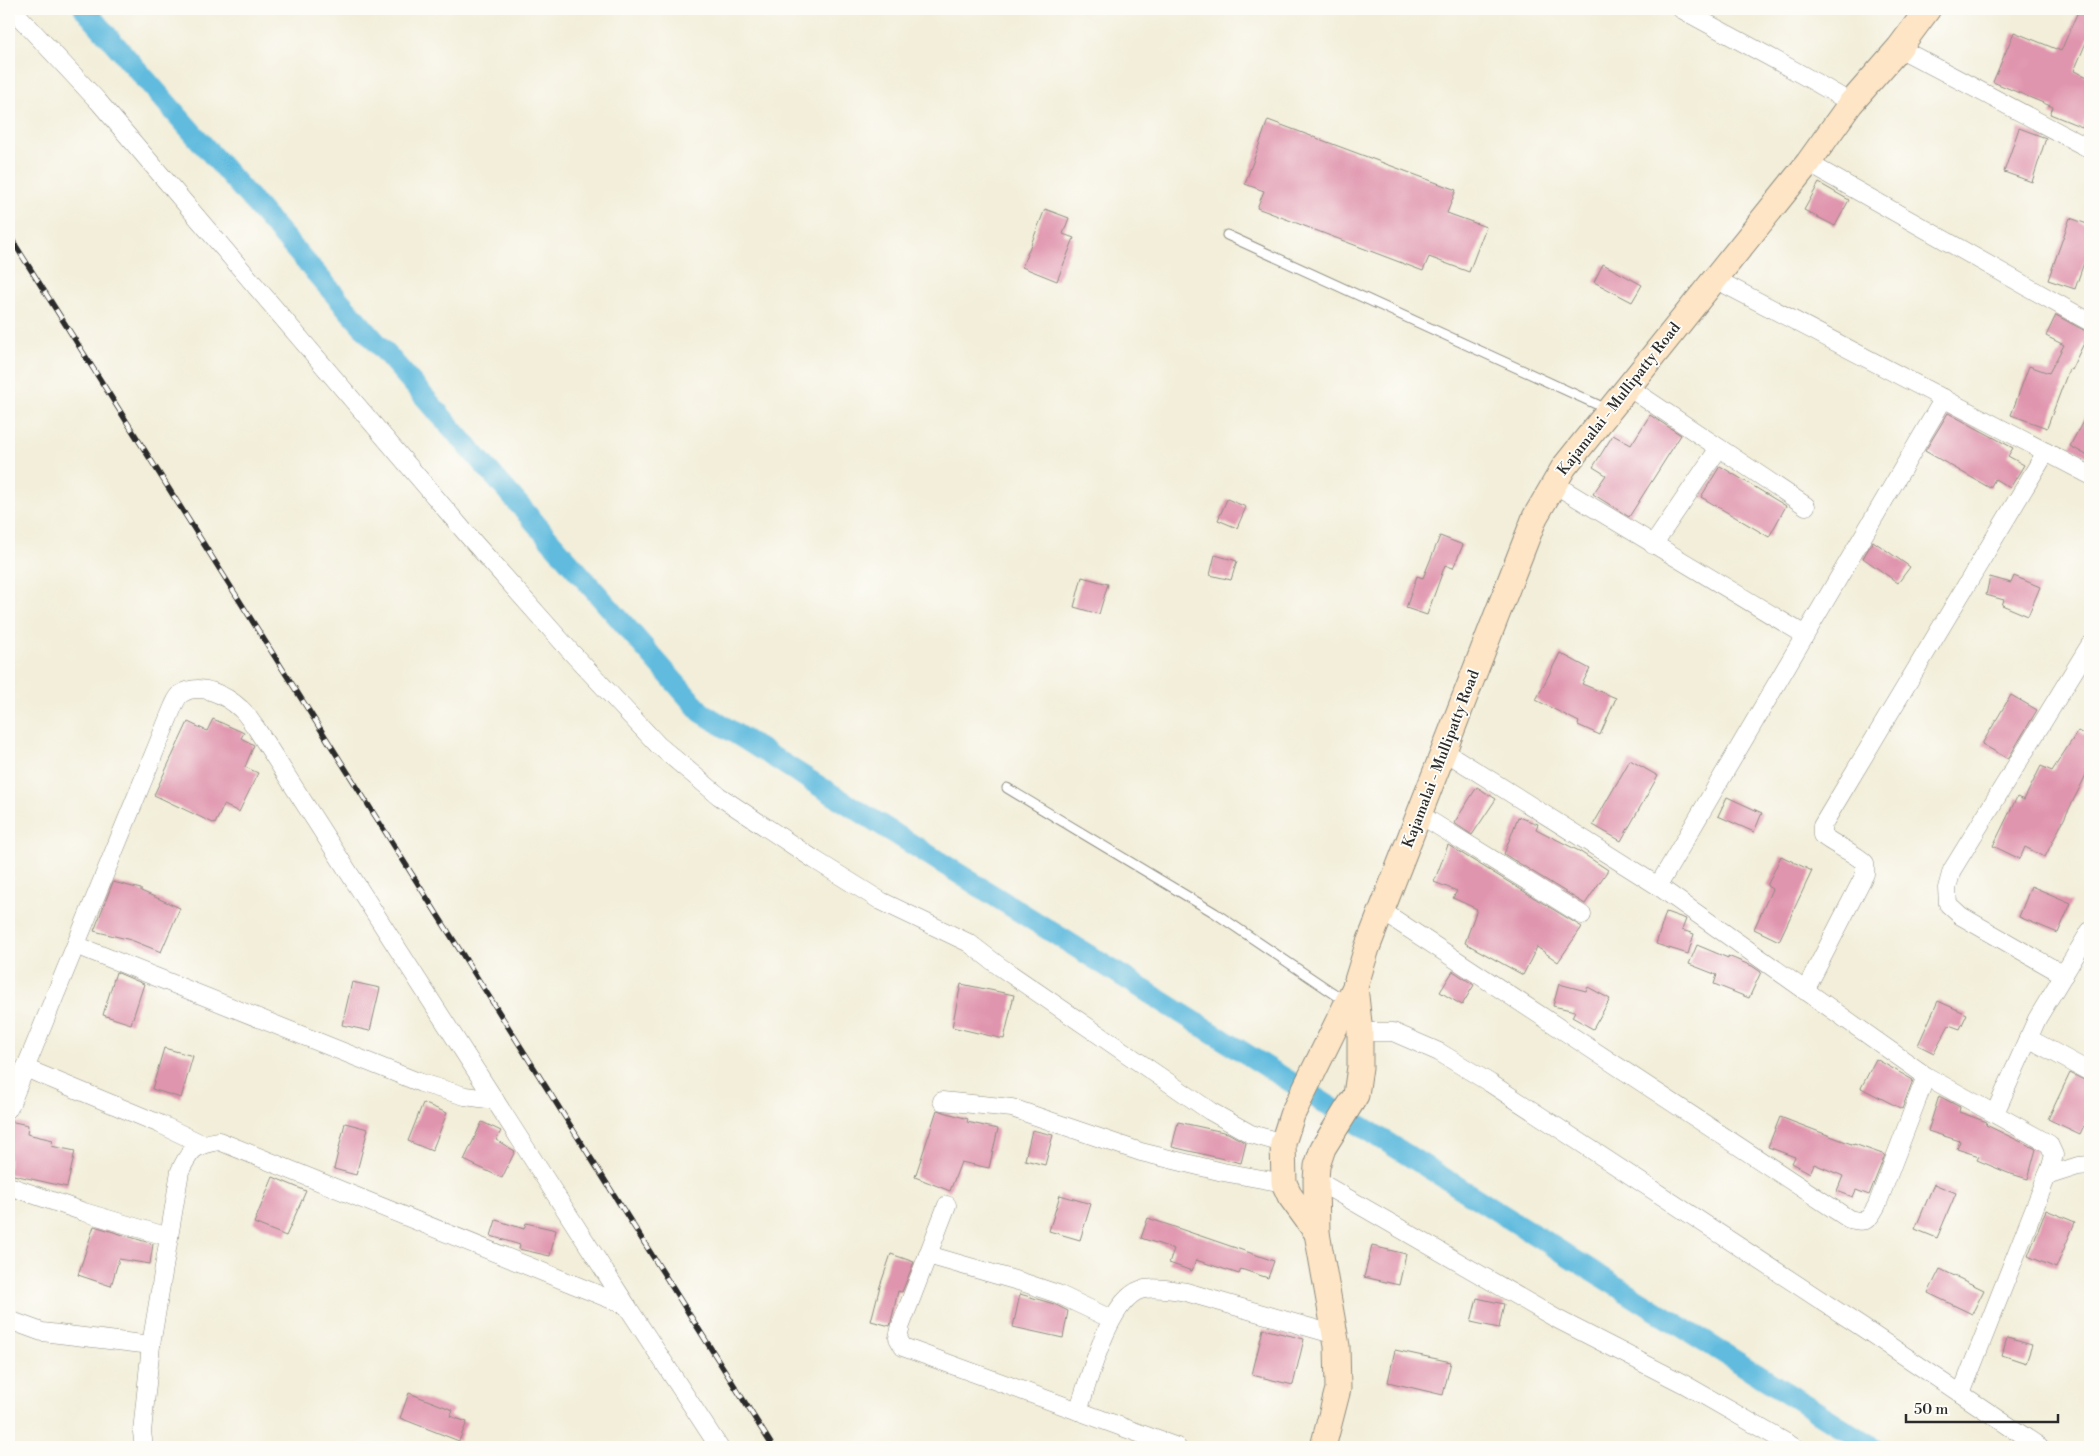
<svg xmlns="http://www.w3.org/2000/svg" width="2099" height="1456" font-family="'Libre Bodoni',serif">
<rect width="100%" height="100%" fill="#fdfcf7"/>
<filter id="ink" filterUnits="userSpaceOnUse"><feTurbulence type="fractalNoise" baseFrequency=".02" numOctaves="2"/><feDisplacementMap in="SourceGraphic" scale="10" xChannelSelector="R" yChannelSelector="G"/><feConvolveMatrix kernelMatrix="1 2 1 2 8 2 1 2 1" color-interpolation-filters="sRGB"/></filter>
<filter id="wash" filterUnits="userSpaceOnUse"><feTurbulence type="fractalNoise" baseFrequency=".0096" numOctaves="4" result="noise"/><feDisplacementMap in="SourceGraphic" scale="20" xChannelSelector="R" yChannelSelector="G"/><feGaussianBlur stdDeviation="1.12" result="paint"/><feColorMatrix in="noise" values="0 0 0 0 0 0 0 0 0 0 0 0 0 0 0 0 0 1.4 0 .05"/><feComposite in="paint" operator="in"/></filter>
<g filter="url(#wash)">
<rect width="100%" height="100%" fill="#f2eed9"/>
<g fill="none" stroke-linecap="round" stroke-linejoin="round">
<polyline stroke="#61bbde" stroke-width="21" points="84,9 701,712 1873,1447"/>
</g>
<g id="blocks">
<g fill="#e095ae">
<polygon points="2079,9 2090,9 2090,33 2074,71 2090,78 2090,109 2082,127 2050,114 2053,107 1993,82 2014,32 2061,51"/>
<polygon points="1268,120 1456,190 1447,213 1486,227 1469,272 1429,257 1423,271 1257,208 1264,191 1245,184"/>
<polygon points="2019,128 2046,138 2032,182 2004,172"/>
<polygon points="1819,183 1849,200 1835,226 1804,210"/>
<polygon points="1045,209 1069,218 1063,234 1074,238 1057,281 1022,267"/>
<polygon points="2070,218 2090,225 2090,245 2075,289 2048,280"/>
<polygon points="1603,264 1642,285 1632,302 1594,282"/>
<polygon points="2056,315 2089,333 2071,370 2069,369 2047,428 2011,415 2029,366 2049,373 2064,345 2046,336"/>
<polygon points="2090,408 2090,457 2070,446"/>
<polygon points="1948,413 2013,448 2008,456 2024,465 2010,488 1995,479 1990,488 1925,451"/>
<polygon points="1650,415 1681,435 1629,517 1593,494 1606,475 1593,467 1613,435 1631,445"/>
<polygon points="1720,466 1786,506 1769,537 1701,497"/>
<polygon points="1227,499 1246,507 1237,528 1218,520"/>
<polygon points="1440,536 1463,545 1453,568 1445,565 1427,615 1406,608 1417,576 1423,578"/>
<polygon points="1873,541 1910,567 1898,583 1863,558"/>
<polygon points="1215,555 1237,561 1231,580 1210,575"/>
<polygon points="2014,576 2040,587 2028,616 2002,605 2004,600 1986,595 1990,577 2011,583"/>
<polygon points="1082,577 1108,584 1099,614 1074,607"/>
<polygon points="1560,653 1590,669 1582,684 1616,698 1600,735 1578,725 1579,722 1536,700"/>
<polygon points="2011,695 2037,710 2008,759 1982,744"/>
<polygon points="213,719 244,733 241,738 254,745 245,767 258,773 239,812 224,805 215,824 154,795 188,722 207,731"/>
<polygon points="2078,731 2090,738 2090,767 2045,857 2025,847 2020,859 1993,846 2017,797 2024,800 2041,766 2052,771"/>
<polygon points="1630,760 1658,776 1621,841 1593,825"/>
<polygon points="1477,787 1496,799 1472,835 1454,823"/>
<polygon points="1727,797 1762,813 1754,832 1718,816"/>
<polygon points="1518,817 1538,824 1536,829 1579,851 1608,870 1585,904 1504,854"/>
<polygon points="1448,845 1582,927 1558,962 1537,947 1523,975 1465,943 1477,909 1453,898 1457,891 1434,882"/>
<polygon points="1781,856 1812,871 1779,941 1754,929 1772,889 1767,886"/>
<polygon points="113,882 141,889 141,891 180,908 161,952 131,940 94,931"/>
<polygon points="2031,886 2071,903 2058,933 2019,917"/>
<polygon points="1666,912 1686,919 1682,930 1694,934 1688,954 1656,944"/>
<polygon points="1697,945 1728,958 1728,956 1752,966 1761,972 1749,998 1714,984 1717,975 1689,964"/>
<polygon points="1453,971 1474,985 1462,1005 1440,992"/>
<polygon points="116,972 144,984 131,1024 103,1015"/>
<polygon points="352,982 380,988 370,1031 342,1025"/>
<polygon points="961,984 1014,995 1004,1039 952,1027"/>
<polygon points="1559,984 1586,991 1588,987 1610,999 1593,1029 1572,1017 1575,1011 1553,1006"/>
<polygon points="1938,1001 1967,1014 1960,1029 1949,1025 1934,1053 1918,1045"/>
<polygon points="164,1048 193,1056 181,1098 152,1089"/>
<polygon points="1876,1059 1913,1080 1902,1109 1861,1088"/>
<polygon points="2070,1073 2090,1083 2090,1113 2080,1134 2048,1119"/>
<polygon points="1939,1096 1960,1107 1959,1112 1987,1122 1986,1125 2036,1149 2028,1179 2008,1173 1977,1160 1979,1156 1957,1149 1960,1141 1928,1131"/>
<polygon points="423,1103 447,1113 432,1151 408,1141"/>
<polygon points="937,1110 968,1119 967,1122 998,1129 989,1168 961,1162 950,1191 915,1177"/>
<polygon points="1780,1117 1854,1145 1854,1144 1885,1155 1869,1195 1856,1190 1853,1197 1837,1191 1843,1176 1814,1164 1810,1173 1792,1163 1795,1157 1768,1147"/>
<polygon points="9,1121 28,1125 27,1134 53,1140 51,1146 75,1151 67,1187 9,1174"/>
<polygon points="482,1122 501,1131 496,1140 515,1151 502,1178 464,1160"/>
<polygon points="1178,1122 1228,1133 1246,1143 1241,1163 1172,1147"/>
<polygon points="345,1123 368,1129 356,1175 334,1169"/>
<polygon points="1032,1130 1053,1135 1045,1165 1025,1160"/>
<polygon points="273,1177 306,1191 286,1236 254,1223"/>
<polygon points="1934,1184 1956,1193 1937,1238 1915,1229"/>
<polygon points="1060,1195 1091,1204 1080,1240 1049,1231"/>
<polygon points="2046,1210 2075,1222 2056,1268 2028,1256"/>
<polygon points="1148,1218 1274,1261 1268,1278 1241,1269 1239,1274 1196,1260 1192,1271 1169,1263 1174,1249 1141,1238"/>
<polygon points="496,1220 524,1229 526,1223 556,1230 550,1256 519,1249 520,1245 491,1236"/>
<polygon points="94,1226 153,1244 150,1264 119,1259 111,1286 78,1275"/>
<polygon points="1372,1246 1406,1254 1399,1285 1364,1277"/>
<polygon points="891,1254 914,1262 902,1292 898,1291 890,1326 871,1321 880,1286"/>
<polygon points="1940,1269 1984,1290 1972,1314 1928,1293"/>
<polygon points="1020,1294 1054,1304 1068,1311 1063,1338 1013,1327"/>
<polygon points="1477,1298 1504,1304 1499,1328 1471,1322"/>
<polygon points="1263,1329 1304,1339 1293,1385 1252,1375"/>
<polygon points="2007,1338 2032,1345 2026,1363 2002,1355"/>
<polygon points="1395,1350 1451,1362 1443,1395 1388,1382"/>
<polygon points="409,1393 453,1410 450,1416 467,1422 459,1441 400,1418"/>
</g>
</g>
</g>
<g filter="url(#ink)">
<use href="#blocks" fill-opacity="0" stroke="#8e8c82" stroke-width="1"/>
<g fill="none" stroke-linecap="round" stroke-linejoin="round">
<defs>
<g id="service">
<polyline points="1227,235 1609,410"/>
<polyline points="1007,788 1215,913 1345,1001"/>
</g>
<g id="minor">
<polyline points="12,9 98,101 470,538 572,653 658,745 719,796 815,860 881,901 969,943 999,966 1210,1111 1251,1134 1283,1143"/>
<path d="M 1681,9 C 1737,40 1795,69 1851,103"/>
<polyline points="1899,48 2090,149"/>
<polyline points="1808,163 2090,322"/>
<polyline points="1715,279 2090,475"/>
<polyline points="1628,387 1806,506"/>
<polyline points="1554,484 1805,635"/>
<polyline points="1653,545 1719,448"/>
<polyline points="1444,751 1658,886 1926,1076 2049,1144 2054,1155 2051,1166 1961,1394"/>
<polyline points="1419,814 1582,915"/>
<polyline points="1658,886 1944,398"/>
<path d="M 1382,911 L 1849,1219 C 1867,1223 1868,1221 1877,1205 L 1926,1076"/>
<polyline points="76,945 421,1083 465,1096 495,1100"/>
<polyline points="2064,975 1961,916 1948,904 1947,888 1952,870 2090,645"/>
<path d="M 1805,991 L 1865,874 L 1865,863 C 1852,851 1835,846 1822,835 L 1822,826 L 2046,452"/>
<polyline points="1360,1032 1393,1032 1439,1052 1490,1083 1863,1328 2040,1447"/>
<polyline points="2028,1038 2090,1072"/>
<polyline points="25,1068 160,1124 202,1144"/>
<polyline points="942,1101 1012,1108 1141,1152 1223,1172 1284,1183"/>
<path d="M 9,1108 L 173,707 C 175,703 177,697 181,694 C 200,681 227,696 241,709 C 247,714 251,722 256,728 L 627,1306"/>
<polyline points="1995,1113 2037,1019 2090,931"/>
<polyline points="2047,1176 2078,1166 2090,1165"/>
<polyline points="1316,1180 1557,1319 1684,1384 1794,1447"/>
<polyline points="9,1186 84,1212 169,1237"/>
<polyline points="947,1205 901,1325 898,1338 903,1347 1177,1447"/>
<polyline points="928,1255 1025,1283 1058,1294 1111,1319"/>
<polyline points="9,1320 42,1332 151,1345"/>
<path d="M 1078,1411 C 1089,1381 1108,1301 1140,1290 C 1154,1286 1172,1290 1186,1292 L 1336,1335"/>
<path d="M 144,1447 L 142,1432 L 151,1345 L 180,1171 C 191,1149 194,1145 219,1141 L 627,1306 L 719,1447"/>
</g>
<g id="secondary">
<polyline points="1317,1233 1290,1196 1284,1183 1283,1143 1292,1115 1355,987"/>
<polyline points="1323,1447 1338,1389 1337,1346 1317,1233 1316,1180 1317,1166 1323,1148 1356,1095 1360,1067 1360,1032 1355,987 1367,948 1535,517 1564,467 1808,163 1851,103 1899,48 1928,9"/>
</g>
</defs>
<use href="#service" stroke="#8e8c82" stroke-width="11"/>
<use href="#minor" stroke="#8e8c82" stroke-width="19"/>
<use href="#secondary" stroke="#8e8c82" stroke-width="27"/>
<use href="#service" stroke="#fff" stroke-width="9"/>
<use href="#minor" stroke="#fff" stroke-width="18"/>
<use href="#secondary" stroke="#fde5c5" stroke-width="25"/>
<defs>
<polyline id="rail" points="9,235 773,1447"/>
</defs>
<use href="#rail" stroke="#2b2b2b" stroke-width="5.5"/>
<use href="#rail" stroke="#fdfcf7" stroke-width="4" stroke-dasharray="11" stroke-linecap="butt"/>
</g>
</g>
<g text-anchor="middle" dominant-baseline="central" stroke-width="4" stroke-linejoin="round" paint-order="stroke">
<g font-size="15" fill="#2b2b2b" stroke="#fdfcf7">
<text transform="translate(1619 399) rotate(-52)">Kajamalai - Mullipatty Road</text>
<text transform="translate(1441 759) rotate(-69)">Kajamalai - Mullipatty Road</text>
</g>
</g>
<rect width="2099" height="1456" fill="none" stroke="#fdfcf7" stroke-width="30"/>
<path d="M1906 1414v8h152v-8" fill="none" stroke="#2b2b2b" stroke-width="2.5"/>
<text x="1914" y="1414" font-size="15" fill="#2b2b2b" stroke="#fdfcf7" stroke-width="4" paint-order="stroke">50 m</text>
</svg>
